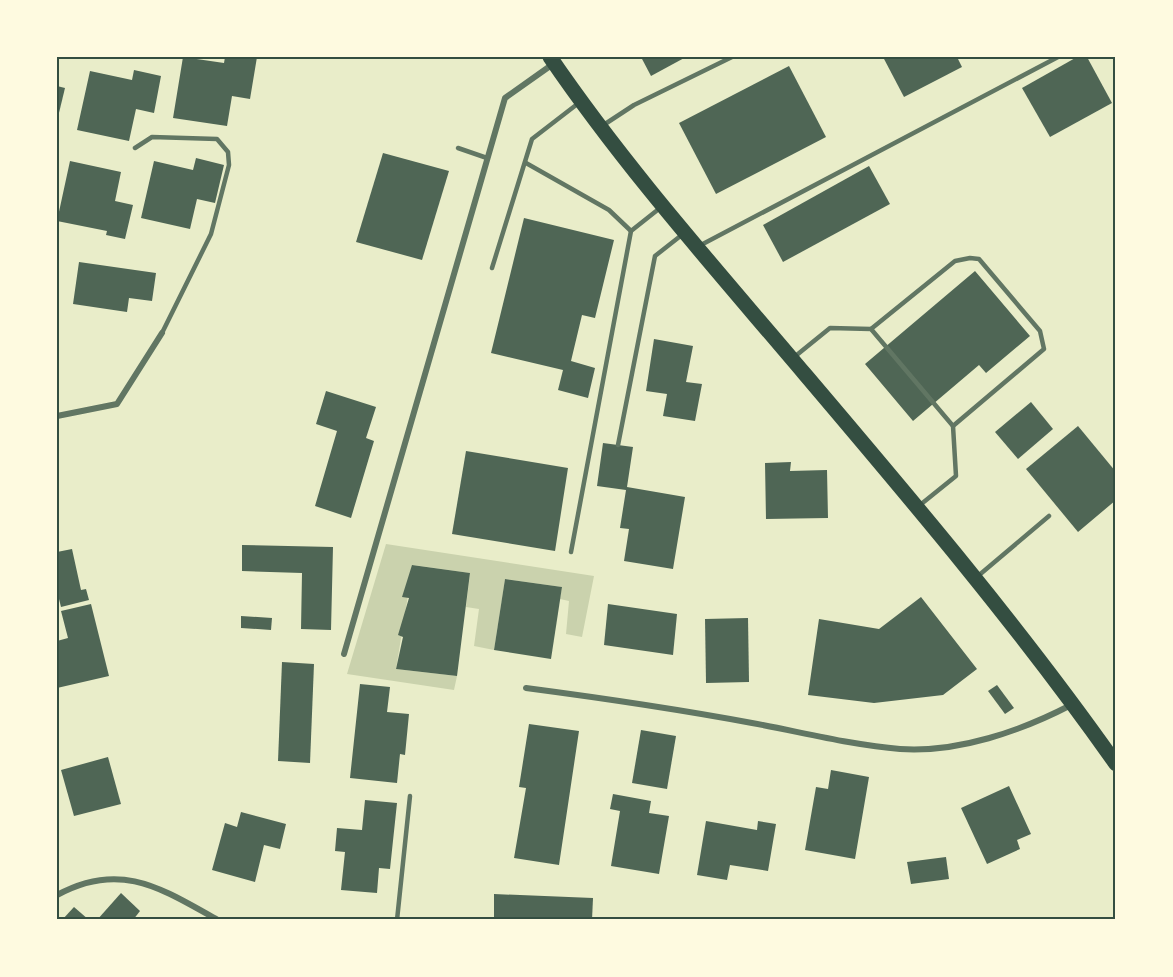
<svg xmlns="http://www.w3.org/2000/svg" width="1173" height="977" font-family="Commissioner,sans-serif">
<rect width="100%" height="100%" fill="#e9edc9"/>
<polygon fill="#cad2ad" points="386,544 594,576 582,637 566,634 569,601 560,599 562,587 505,579 494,650 474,646 479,609 466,607 470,573 413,565 396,669 457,676 454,690 347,674"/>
<g fill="#4f6655">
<polygon points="183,57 224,63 225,57 257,57 250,99 232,96 227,126 173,118"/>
<polygon points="641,57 686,57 651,76"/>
<polygon points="883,57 957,57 962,67 904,97"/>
<polygon points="1077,57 1087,57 1112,103 1050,137 1022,88"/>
<polygon points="789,66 826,137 716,194 679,123"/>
<polygon points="134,70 161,76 154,113 136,109 129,141 77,130 90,71 132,80"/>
<polygon points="57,86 65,88 58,117 57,117"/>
<polygon points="383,153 449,171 422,260 356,242"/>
<polygon points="196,158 224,165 215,203 197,199 190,229 141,218 154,161 193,170"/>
<polygon points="70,161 121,172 115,201 133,205 125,239 106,235 107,231 57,221"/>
<polygon points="869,166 890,204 783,262 763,225"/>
<polygon points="524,218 614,240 595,318 582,315 571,361 595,368 588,398 558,390 563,370 491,353"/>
<polygon points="79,262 156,273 152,301 129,298 127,312 73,304"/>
<polygon points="975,271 1030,336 986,373 979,365 913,421 865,364"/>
<polygon points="654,339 693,346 686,382 702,384 695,421 663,416 667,394 646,391"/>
<polygon points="326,391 376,407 366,438 374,441 351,518 315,506 337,431 316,424"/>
<polygon points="1031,402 1053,429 1018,459 995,432"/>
<polygon points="1078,426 1116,472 1116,500 1078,532 1026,469"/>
<polygon points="603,443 633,447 627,487 685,497 673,569 624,561 629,529 620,528 626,490 597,486"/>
<polygon points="466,451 568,468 555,551 452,534"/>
<polygon points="791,462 790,471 827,470 828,518 766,519 765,463"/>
<polygon points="242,545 333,547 331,630 301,629 302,573 242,571"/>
<polygon points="72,549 81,590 86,589 89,600 61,607 57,591 57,552"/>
<polygon points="412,565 470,573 457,676 396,669 403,637 398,635 409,598 402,597"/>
<polygon points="505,579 562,587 551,659 494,650"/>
<polygon points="921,597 977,669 943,695 874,703 808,695 819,619 879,629"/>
<polygon points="91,604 109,676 57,688 57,641 68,638 61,611"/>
<polygon points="608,604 677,614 673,655 604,645"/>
<polygon points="241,616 272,618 271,630 241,628"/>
<polygon points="748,618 749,682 706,683 705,619"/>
<polygon points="282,662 314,664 310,763 278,761"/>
<polygon points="360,684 390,687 387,712 409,714 405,755 400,754 397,783 350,778"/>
<polygon points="997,685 1014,708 1005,714 988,691"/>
<polygon points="529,724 579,731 559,865 514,858 526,788 519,787"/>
<polygon points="641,730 676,736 667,789 632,783"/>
<polygon points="108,757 121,804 74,816 61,770"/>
<polygon points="831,770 869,777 855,859 805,850 816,787 828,789"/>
<polygon points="1009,786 1031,834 1017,840 1020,849 987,864 961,808"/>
<polygon points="613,794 651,801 649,813 669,816 659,874 611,866 620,811 610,809"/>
<polygon points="365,800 397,803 390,869 379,868 377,893 341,890 345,852 335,851 337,828 362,830"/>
<polygon points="241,812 286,824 280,849 264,845 255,882 212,870 225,823 237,827"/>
<polygon points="706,821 757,830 758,821 776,824 768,871 730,865 727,880 697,875"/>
<polygon points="946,857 949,879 911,884 907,862"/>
<polygon points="121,893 140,911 133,920 97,920"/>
<polygon points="494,894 593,898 592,920 494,920"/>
<polygon points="74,907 89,920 62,920"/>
</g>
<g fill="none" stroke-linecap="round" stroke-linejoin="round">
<g stroke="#617663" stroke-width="4.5">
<polyline points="602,126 634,105 732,57"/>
<polyline points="135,148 152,137 217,139 228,152 229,165 211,234 162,333"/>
<polyline points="458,148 487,158"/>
<polyline points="526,163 609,210 631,231"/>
<polyline points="699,246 1058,57"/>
<polyline points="492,268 532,139 580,102"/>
<polyline points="871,329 955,261 970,258 979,259 1040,331 1044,349 953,426"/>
<polyline points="793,358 830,328 871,329 953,426 956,476 920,505"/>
<polyline points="618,445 655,256 683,234"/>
<polyline points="571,552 631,231 660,208"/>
<polyline points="978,576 1049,516"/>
<polyline points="397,920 410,796"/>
</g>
<g stroke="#617663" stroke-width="6">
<polyline points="57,416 117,404 162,333"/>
<polyline points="344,654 505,98 553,64"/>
<path d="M 526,688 C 602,698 677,709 752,723 C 801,732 851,745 900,749 C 958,753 1021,731 1071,705"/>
<path d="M 57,895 C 121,860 162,889 218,920"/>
<polyline points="1116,920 1116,913"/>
</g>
<path stroke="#344e41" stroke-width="15" d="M 550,57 C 623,164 708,260 792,359 C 904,491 1016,622 1116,764"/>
</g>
<rect width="1173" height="977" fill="none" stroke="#fefae0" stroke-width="117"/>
<rect x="58" y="58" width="1056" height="860" fill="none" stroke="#344e41" stroke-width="2"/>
</svg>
